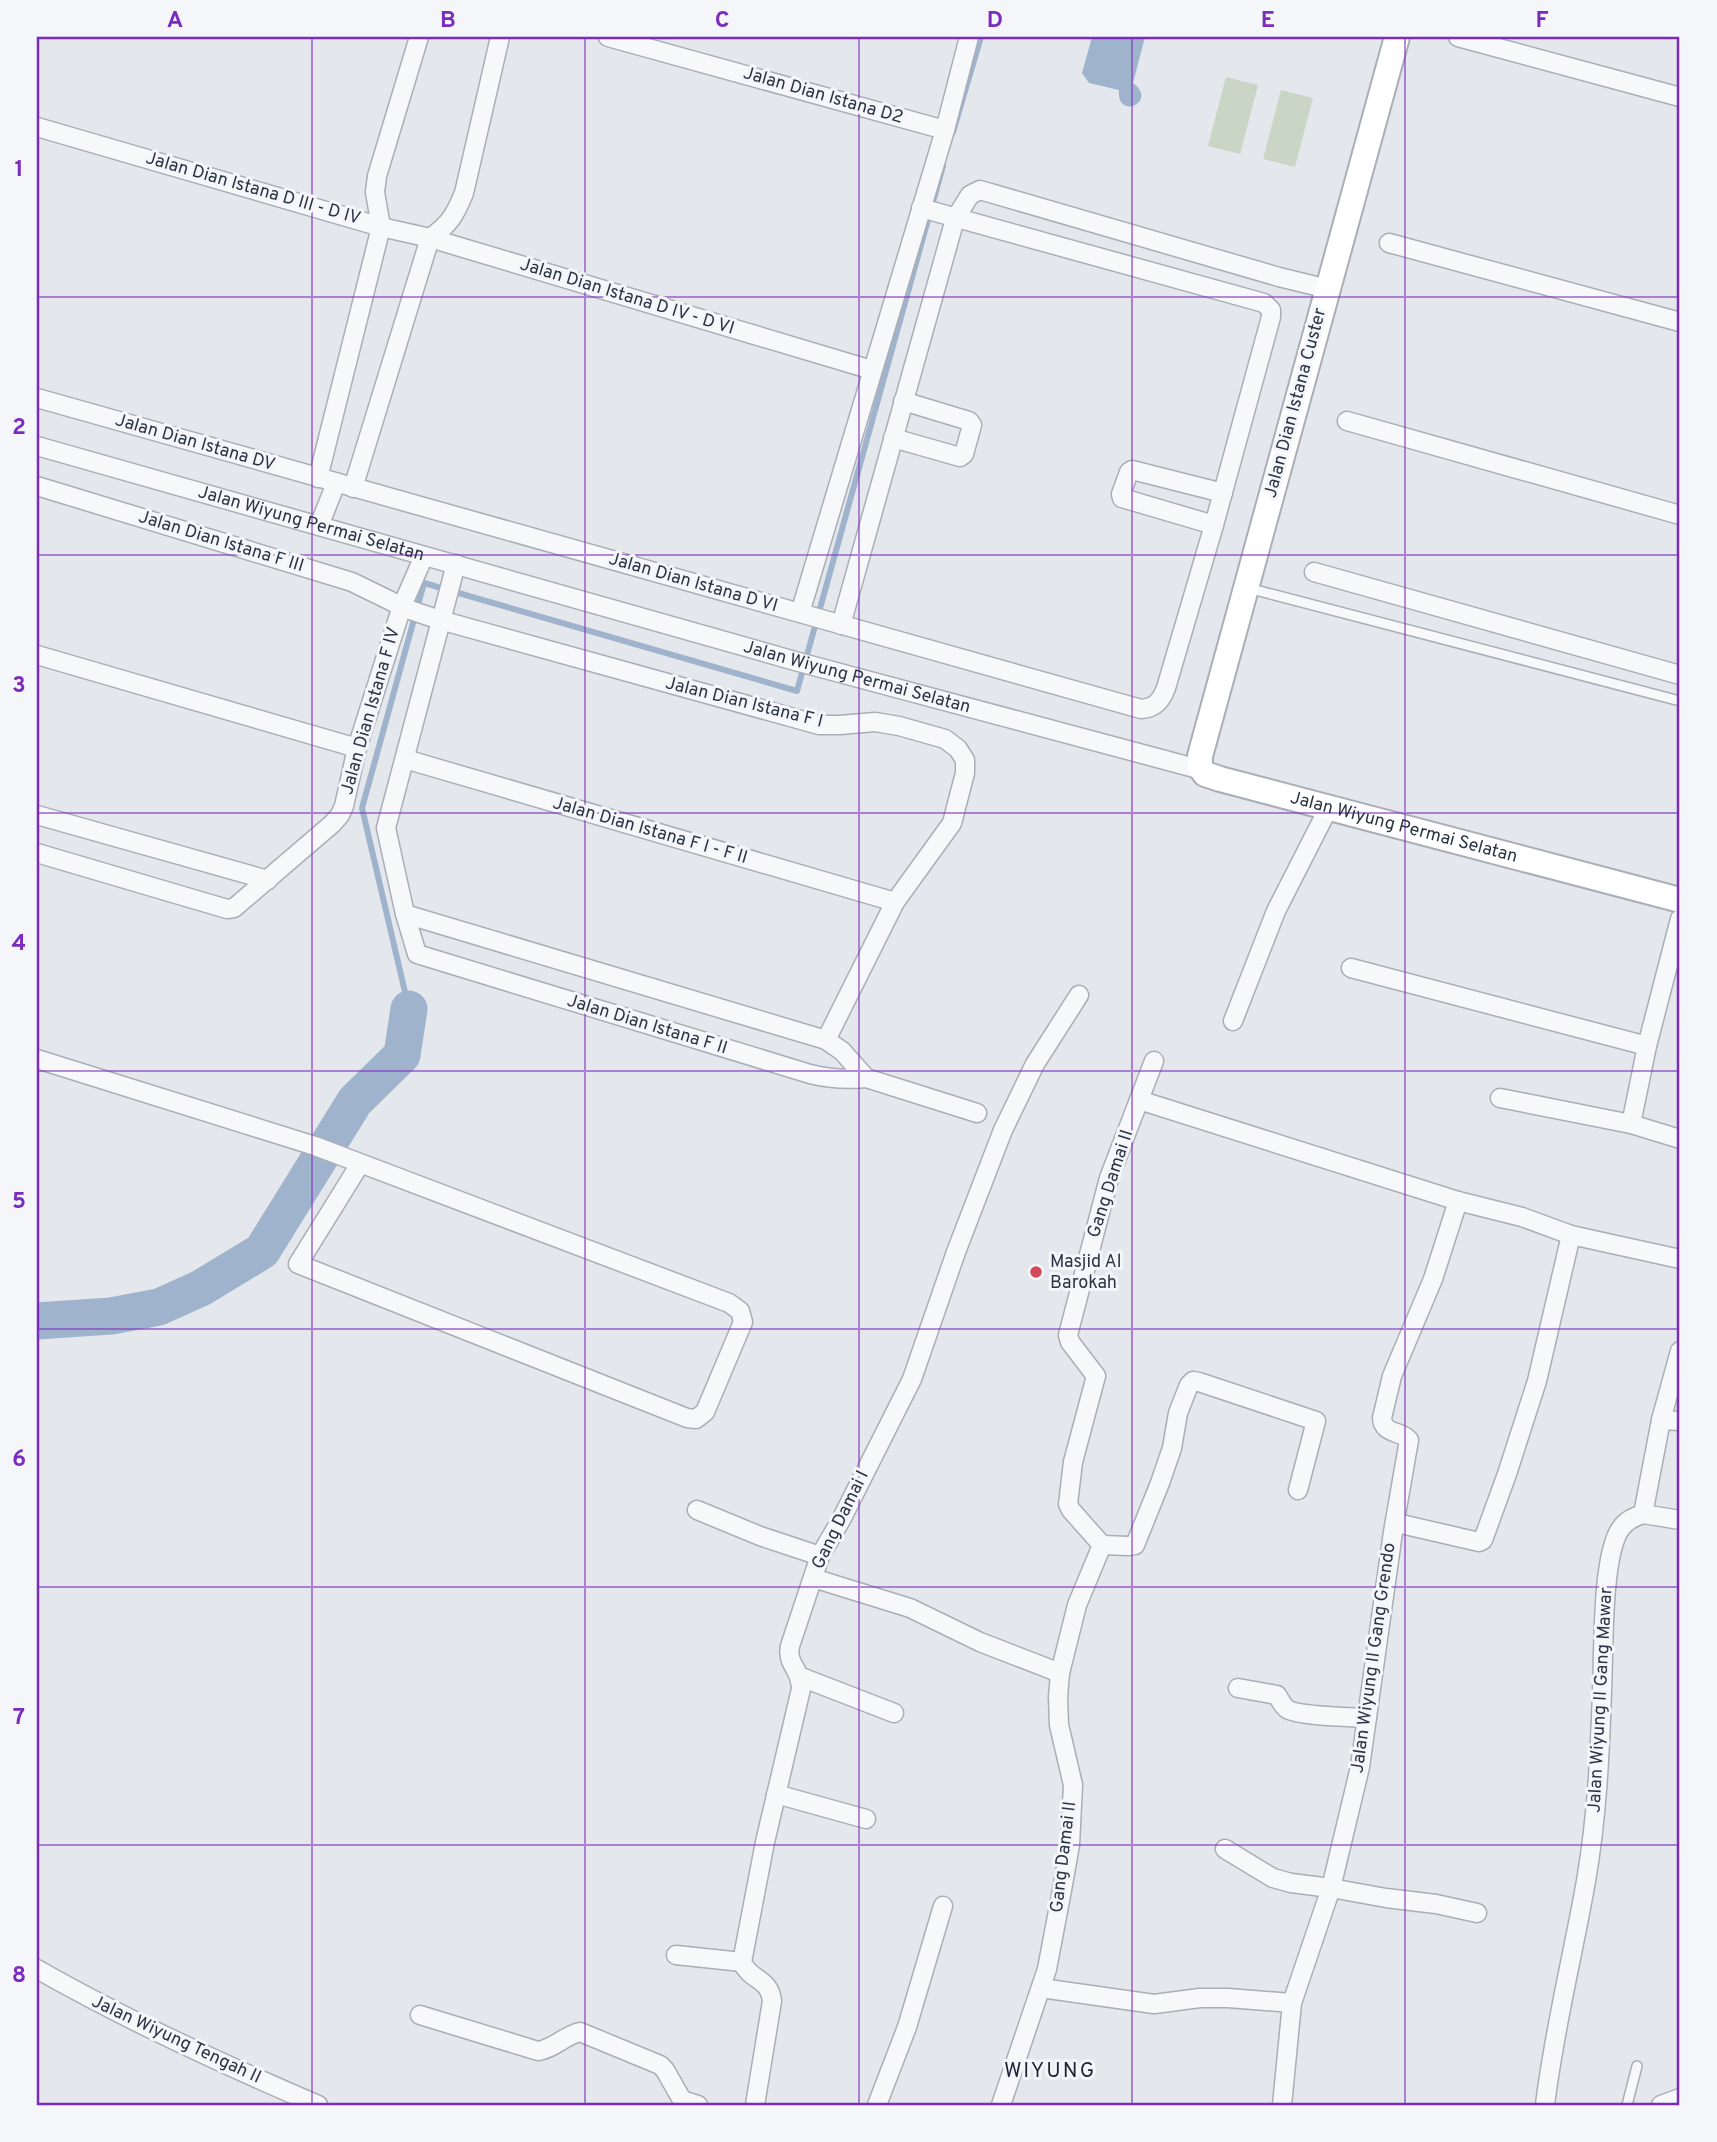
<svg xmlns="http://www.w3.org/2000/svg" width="1717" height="2142" font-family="Overpass,sans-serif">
<rect width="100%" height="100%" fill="#e4e7ec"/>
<g fill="#c9d6c5">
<polygon points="1226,77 1258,85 1240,154 1208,146"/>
<polygon points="1281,90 1313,98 1295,167 1263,159"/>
</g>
<path fill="#9fb4cc" d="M 1092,37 L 1145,37 L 1133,83 C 1159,102 1116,121 1119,90 L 1089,83 L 1082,73 Z"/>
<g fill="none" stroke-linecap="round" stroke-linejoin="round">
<g stroke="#9fb4cc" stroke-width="6">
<polyline points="953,132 981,37"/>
<polyline points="409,1009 362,808 424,583 797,691 943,166"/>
</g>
<polyline stroke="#9fb4cc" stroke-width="37" points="37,1321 111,1316 159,1307 201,1288 262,1251 355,1101 402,1055 409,1009"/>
<defs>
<g id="lane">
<polyline points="1248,588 1680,701"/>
<polyline points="1627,2105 1637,2066"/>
</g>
<g id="street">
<polyline points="608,37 945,130"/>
<polyline points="1458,37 1680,97"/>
<polyline points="37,127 381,227 430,238 872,370"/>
<path d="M 430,238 C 450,224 455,215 464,193 L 500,37"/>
<polyline points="1389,243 1680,322"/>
<polyline points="37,398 800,613 945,130 969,37"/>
<polyline points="1347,421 1680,515"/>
<polyline points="893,438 960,457 964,454 972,425 969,421 903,401"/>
<path id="s1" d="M 37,446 L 795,661 L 1202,770"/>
<polyline points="318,478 381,227 375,192 377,176 419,37"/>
<polyline points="37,486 352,582 407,609 440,620 819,725 840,725 875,722 899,726 945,739 958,749 965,760 965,773 952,823 895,902 826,1040"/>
<polyline points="353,488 430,238"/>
<polyline points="1214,525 1122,498 1121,494 1129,472 1132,470 1223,493"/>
<polyline points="319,526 336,483"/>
<path d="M 456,564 L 386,828 L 405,914 L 417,954 L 810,1074 C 830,1079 846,1080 866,1078 L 977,1113"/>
<polyline points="1314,572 1680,675"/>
<path d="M 800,613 L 1141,709 C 1155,708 1161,701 1166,688 L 1214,525 L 1271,317 L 1271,310 L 1264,303 L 921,208"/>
<polyline points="841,625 955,219 970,195 980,190 1279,277 1328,289"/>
<polyline points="37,655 357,748"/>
<polyline points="405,759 895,902"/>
<polyline points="37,815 268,880"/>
<polyline points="37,853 227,909 234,908 332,824 340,815 344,806 357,748 402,606 424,556"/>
<polyline points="405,914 826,1040 842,1051 866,1078"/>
<polyline points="1351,968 1647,1046"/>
<polyline points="1233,1021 1276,911 1328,809"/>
<polyline points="37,1059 315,1146 729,1303 740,1311 743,1322 705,1412 696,1419 687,1418 298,1264 360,1164"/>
<polyline points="1500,1098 1631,1124 1647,1046 1680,919"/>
<polyline points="1139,1100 1458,1201 1522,1217 1571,1235 1680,1259"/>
<polyline points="1631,1124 1680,1139"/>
<polyline points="1661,1420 1680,1421"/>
<polyline points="697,1510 760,1536 820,1556"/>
<polyline points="1643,1514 1680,1520"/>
<polyline points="1395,1527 1401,1524 1479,1542 1483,1540 1507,1474 1537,1381 1571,1235"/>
<polyline points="1102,1545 1129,1546 1135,1545 1160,1483 1172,1448 1178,1413 1189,1385 1193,1381 1199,1382 1316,1421 1298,1490"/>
<polyline points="813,1578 910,1608 980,1642 1060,1673"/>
<polyline points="801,1677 894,1713"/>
<path d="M 1238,1688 L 1277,1695 C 1280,1700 1283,1706 1287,1709 C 1297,1716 1351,1717 1367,1718"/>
<polyline points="776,1794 866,1819"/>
<polyline points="1225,1849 1273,1878 1291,1883 1331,1888 1386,1898 1436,1904 1477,1913"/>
<polyline points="676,1955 742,1962"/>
<path d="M 37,1969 C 128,2021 222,2064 318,2105"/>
<polyline points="1041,1988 1154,2004 1200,1998 1228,1998 1292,2003"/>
<path d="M 420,2015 L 538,2051 C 554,2049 565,2035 580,2032 L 660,2065 L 665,2070 L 682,2100 L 698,2105"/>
<path d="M 755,2105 L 772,2001 C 770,1978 750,1981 742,1962 L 765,1842 L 801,1689 C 801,1668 786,1665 790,1646 L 820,1556 L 842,1518 L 912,1379 L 956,1252 L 1003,1130 L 1035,1064 L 1079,995"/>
<polyline points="877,2105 907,2027 943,1906"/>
<polyline points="1001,2105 1047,1969 1062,1890 1070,1845 1073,1785 1059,1725 1058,1697 1060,1673 1077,1605 1102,1545 1071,1510 1068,1504 1073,1462 1096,1376 1070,1342 1068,1335 1109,1178 1154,1061"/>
<path d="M 1282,2105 L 1292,2003 L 1331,1888 L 1360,1767 L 1393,1532 L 1409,1440 C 1401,1430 1383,1435 1382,1418 L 1392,1376 L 1433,1279 L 1458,1201"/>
<path d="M 1545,2105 C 1554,2030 1573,1955 1586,1881 C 1597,1817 1600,1754 1602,1690 C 1604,1654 1601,1555 1621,1528 C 1627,1520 1634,1517 1643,1514 L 1661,1420 L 1680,1351"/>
<polyline points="1661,2105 1680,2098"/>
</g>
<g id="secondary">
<path id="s2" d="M 1397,37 L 1200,756 L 1200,767 L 1205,774 L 1220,779 L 1680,900"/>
</g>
</defs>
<use href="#lane" stroke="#a9aeb7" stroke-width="12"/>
<use href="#street" stroke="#a9aeb7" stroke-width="21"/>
<use href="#secondary" stroke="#a9aeb7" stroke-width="28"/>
<use href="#lane" stroke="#f7f8fa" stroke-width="9"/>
<use href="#street" stroke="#f7f8fa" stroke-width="18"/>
<use href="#secondary" stroke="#fff" stroke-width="24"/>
</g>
<path fill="none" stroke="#7b2cbf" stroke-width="2" stroke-opacity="0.55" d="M 312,37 L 312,2105M 585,37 L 585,2105M 859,37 L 859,2105M 1132,37 L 1132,2105M 1405,37 L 1405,2105M 37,297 L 1680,297M 37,555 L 1680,555M 37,813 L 1680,813M 37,1071 L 1680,1071M 37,1329 L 1680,1329M 37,1587 L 1680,1587M 37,1845 L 1680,1845"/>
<circle fill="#d1495b" stroke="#f4f6f9" stroke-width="2.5" cx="1036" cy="1272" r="7"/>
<g text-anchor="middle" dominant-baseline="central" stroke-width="6" stroke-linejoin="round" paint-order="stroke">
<g font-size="18" fill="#2b3445" stroke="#f4f6f9">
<text transform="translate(823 96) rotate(16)">Jalan Dian Istana D2</text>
<text transform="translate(253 189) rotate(16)">Jalan Dian Istana D III - D IV</text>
<text transform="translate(627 297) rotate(17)">Jalan Dian Istana D IV - D VI</text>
<text transform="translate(1296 403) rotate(-75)">Jalan Dian Istana Custer</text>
<text transform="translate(195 443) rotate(16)">Jalan Dian Istana DV</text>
<text stroke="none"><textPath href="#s1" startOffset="285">Jalan Wiyung Permai Selatan</textPath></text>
<text transform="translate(221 542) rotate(17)">Jalan Dian Istana F III</text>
<text transform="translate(693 583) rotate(16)">Jalan Dian Istana D VI</text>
<text stroke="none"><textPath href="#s1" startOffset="852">Jalan Wiyung Permai Selatan</textPath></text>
<text transform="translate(744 703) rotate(14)">Jalan Dian Istana F I</text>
<text transform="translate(371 711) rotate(-74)">Jalan Dian Istana F IV</text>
<text stroke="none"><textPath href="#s2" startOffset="971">Jalan Wiyung Permai Selatan</textPath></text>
<text transform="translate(650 831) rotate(16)">Jalan Dian Istana F I - F II</text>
<text transform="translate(647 1025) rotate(17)">Jalan Dian Istana F II</text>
<text transform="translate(1111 1184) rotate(-72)">Gang Damai II</text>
<text transform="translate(841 1520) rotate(-64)">Gang Damai I</text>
<text transform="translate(1374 1658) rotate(-82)">Jalan Wiyung II Gang Grendo</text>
<text transform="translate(1601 1700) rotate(-87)">Jalan Wiyung II Gang Mawar</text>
<text transform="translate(1064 1857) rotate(-83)">Gang Damai II</text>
<text transform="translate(176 2040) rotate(25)">Jalan Wiyung Tengah II</text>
</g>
<g font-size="18" fill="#2b3445" stroke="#f4f6f9" text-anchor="start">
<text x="1050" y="1262">Masjid Al<tspan x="1050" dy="21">Barokah</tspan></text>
</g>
<g font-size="21" letter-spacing="2" fill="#1d2536" stroke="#f4f6f9">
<text x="1050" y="2071">WIYUNG</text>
</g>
</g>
<rect width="1717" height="2142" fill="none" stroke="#f4f6f9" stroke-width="77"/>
<rect x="38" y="38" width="1640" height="2066" fill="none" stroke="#7b2cbf" stroke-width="2.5"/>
<g font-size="23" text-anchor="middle" font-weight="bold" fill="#7b2cbf">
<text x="175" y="27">A</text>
<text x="448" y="27">B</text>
<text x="722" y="27">C</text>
<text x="995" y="27">D</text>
<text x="1268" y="27">E</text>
<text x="1542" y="27">F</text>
<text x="19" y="176">1</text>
<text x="19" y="434">2</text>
<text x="19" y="692">3</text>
<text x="19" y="950">4</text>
<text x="19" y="1208">5</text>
<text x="19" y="1466">6</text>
<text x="19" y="1724">7</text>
<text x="19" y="1982">8</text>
</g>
</svg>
